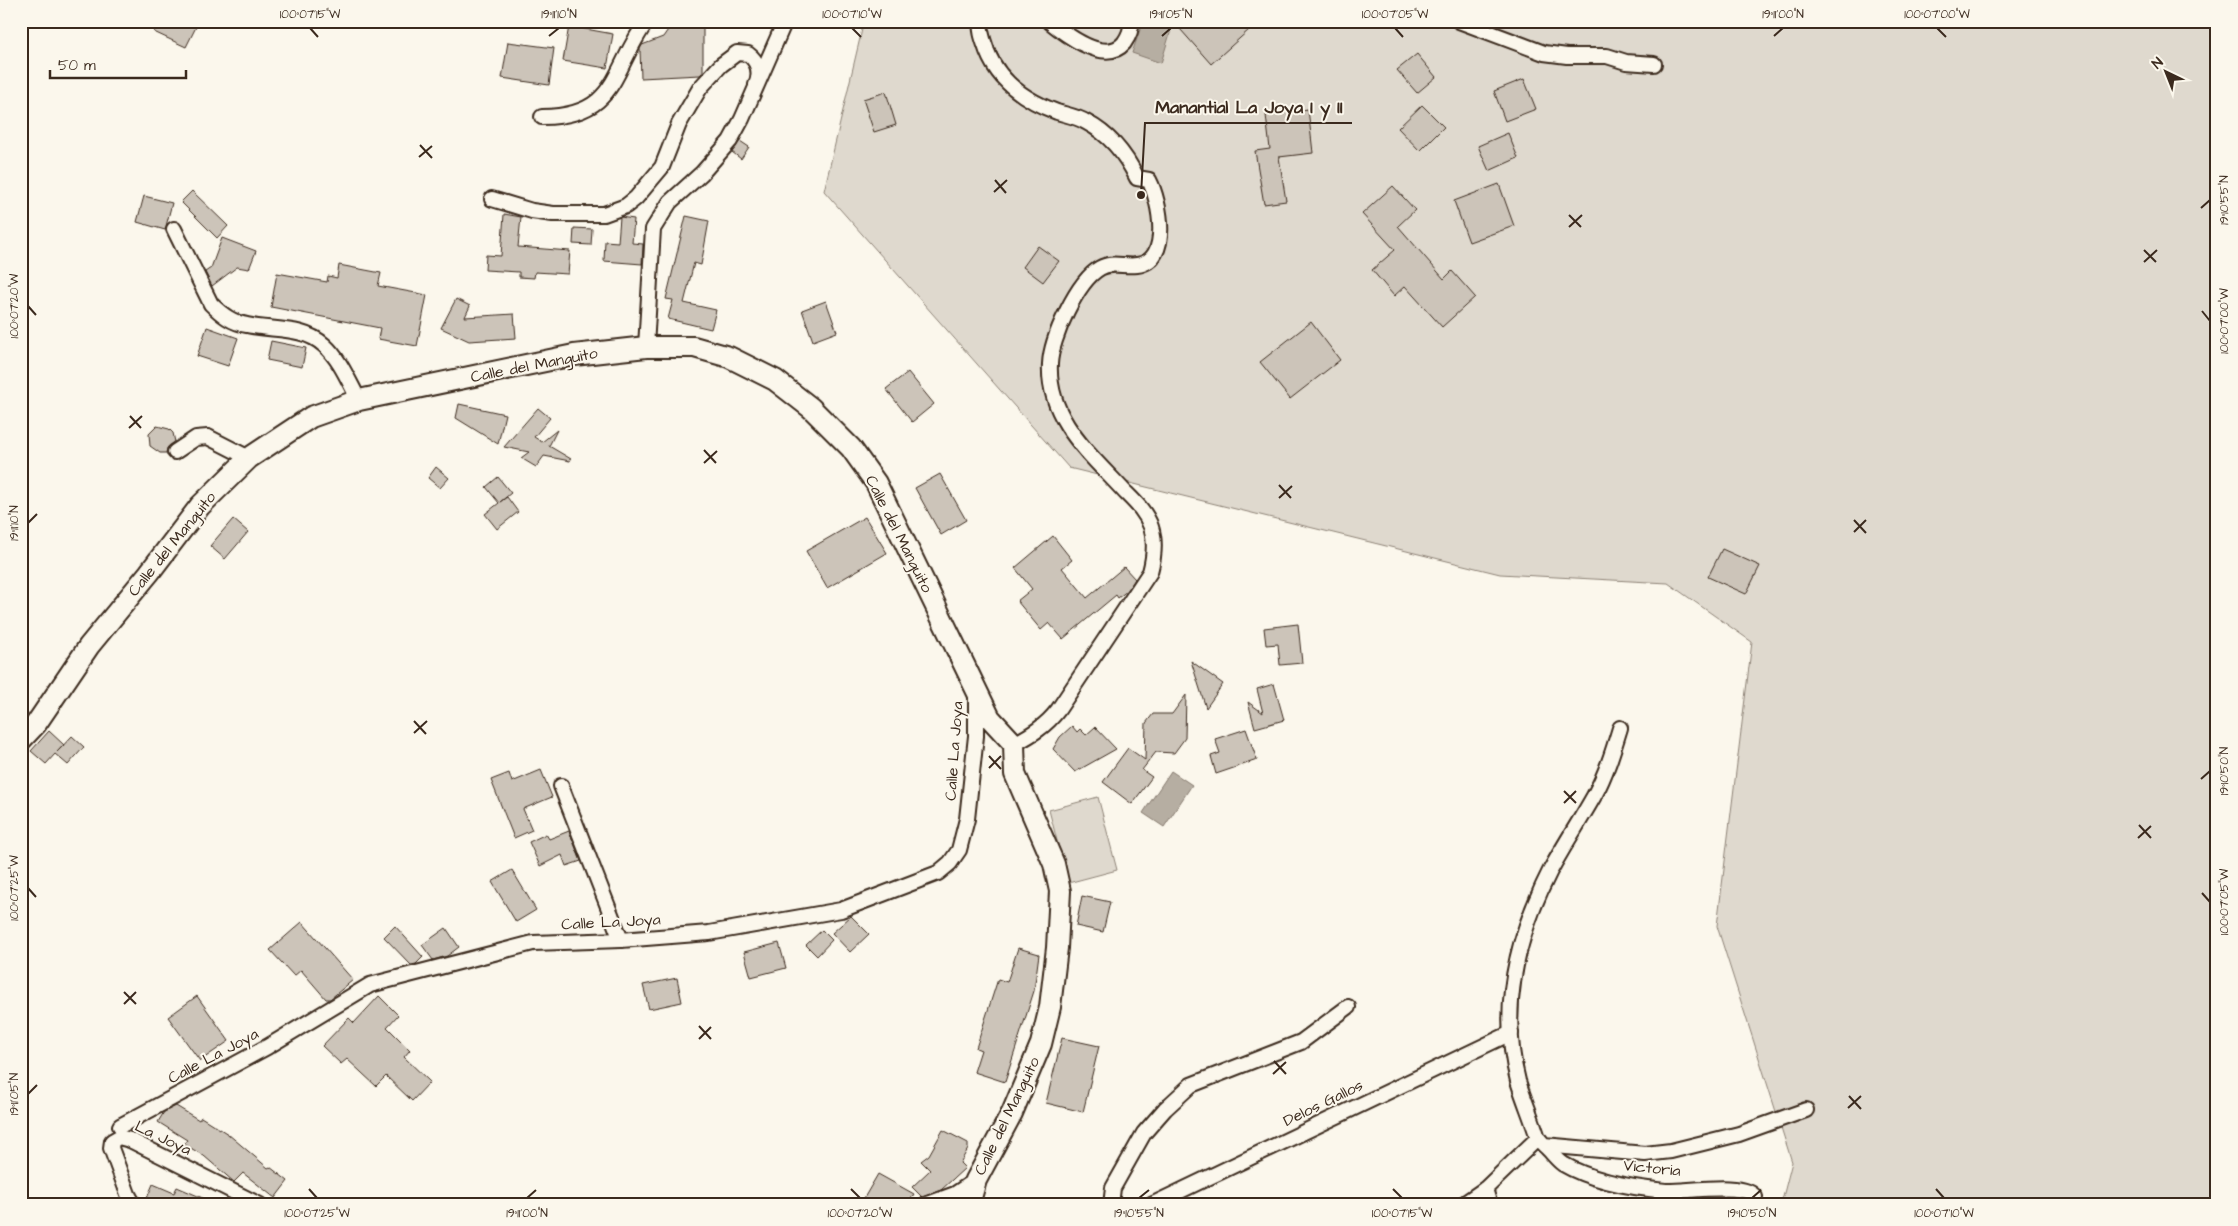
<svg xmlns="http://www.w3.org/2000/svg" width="2238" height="1226" font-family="'Architects Daughter',sans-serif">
<rect width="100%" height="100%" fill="#fbf7ec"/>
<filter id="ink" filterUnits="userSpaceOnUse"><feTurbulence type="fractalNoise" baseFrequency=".02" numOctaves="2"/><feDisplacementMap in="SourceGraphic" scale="10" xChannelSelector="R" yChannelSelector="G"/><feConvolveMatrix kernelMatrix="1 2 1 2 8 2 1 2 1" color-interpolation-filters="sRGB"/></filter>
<g filter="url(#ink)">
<g fill="#dfd9ce" stroke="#8d8276">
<polygon points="864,21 2217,21 2217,1205 1777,1205 1783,1197 1792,1162 1717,926 1752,642 1668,583 1500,574 1069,468 824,191"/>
<polygon points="1098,797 1117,870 1068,883 1049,810"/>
</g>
<g fill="#b6aea2" stroke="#85796d">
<polygon points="1143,21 1171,30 1161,63 1132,53"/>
<polygon points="1171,771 1192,785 1164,827 1143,813"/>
</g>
<g fill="#ccc4b9" stroke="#3b2a1e">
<polygon points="159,21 199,21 186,47 154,32"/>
<polygon points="674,21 703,21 703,72 700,75 641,78 640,49 642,45 663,37"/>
<polygon points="1173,21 1259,21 1211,64"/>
<polygon points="569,26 613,34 607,68 563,61"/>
<polygon points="508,42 554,48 549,85 502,78"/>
<polygon points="1417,54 1436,77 1417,93 1397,70"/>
<polygon points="1524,79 1536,109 1505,121 1494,91"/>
<polygon points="886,92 896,125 874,132 863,99"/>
<polygon points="1422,105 1444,127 1420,151 1398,128"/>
<polygon points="1308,109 1313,153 1279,157 1286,201 1264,204 1255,151 1270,149 1266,115"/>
<polygon points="1508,133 1518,158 1489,171 1478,146"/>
<polygon points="740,141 749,147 741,159 732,152"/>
<polygon points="1499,184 1514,226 1469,242 1454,201"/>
<polygon points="1393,186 1415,210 1398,226 1444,279 1452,271 1475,297 1442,327 1405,286 1394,296 1372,270 1395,250 1362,214"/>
<polygon points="192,191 228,226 217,238 181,202"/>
<polygon points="144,196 172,203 165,230 137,222"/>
<polygon points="504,214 521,217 518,247 570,251 568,274 535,272 534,278 519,277 519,272 485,270 486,255 501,256"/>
<polygon points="686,216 709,221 701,265 694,263 684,303 716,310 711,329 668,319 673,300 666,299"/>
<polygon points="620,217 634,219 632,243 643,244 642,264 604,261 605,241 618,242"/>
<polygon points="574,228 592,229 591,245 573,244"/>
<polygon points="222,238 256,251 249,269 237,267 212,286 205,272 211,268"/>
<polygon points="1038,246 1059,261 1043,282 1023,267"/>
<polygon points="339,265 381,273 378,286 427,295 417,346 378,339 380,328 271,307 277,273 327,282 328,276 337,278"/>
<polygon points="456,299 470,306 465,317 514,314 516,338 469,341 441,328"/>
<polygon points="826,301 837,332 813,341 802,310"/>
<polygon points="1311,322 1340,360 1290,399 1260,362"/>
<polygon points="207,327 238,338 228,366 197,356"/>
<polygon points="271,341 306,348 302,367 267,360"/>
<polygon points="908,372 934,404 912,422 886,389"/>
<polygon points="459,404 505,414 498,444 456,418"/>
<polygon points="538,408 550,418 534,437 542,442 557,430 549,446 571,459 570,461 544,456 536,467 521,458 529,452 504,447"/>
<polygon points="157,426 169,429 173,433 175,442 167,448 166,453 160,453 150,446 149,434"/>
<polygon points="436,467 449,478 440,488 428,478"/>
<polygon points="940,474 966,520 941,535 915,488"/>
<polygon points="498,477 511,493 500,502 507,497 518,512 497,529 485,514 499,503 486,487"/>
<polygon points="865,517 887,553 827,588 806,551"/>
<polygon points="233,519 248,532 225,559 210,546"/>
<polygon points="1053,536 1072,560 1062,568 1087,598 1124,567 1135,579 1128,590 1118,598 1116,595 1063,639 1049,623 1041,630 1017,601 1032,589 1015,568"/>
<polygon points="1722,549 1760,566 1746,594 1708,577"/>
<polygon points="1298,624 1302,663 1280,665 1278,644 1266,645 1264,628"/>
<polygon points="1191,661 1223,684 1206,708"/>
<polygon points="1274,684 1284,720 1255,728 1248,702 1263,713 1257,689"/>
<polygon points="1186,695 1185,738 1174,753 1156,752 1142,770 1152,777 1132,804 1103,782 1128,748 1145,760 1146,723 1153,714 1172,714"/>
<polygon points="1072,726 1077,732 1080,729 1086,735 1095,727 1116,749 1075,772 1053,749 1060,737"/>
<polygon points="1246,729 1257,760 1216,774 1211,756 1220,753 1215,739"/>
<polygon points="49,731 64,745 57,752 72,736 84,747 68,765 55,754 46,764 31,751"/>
<polygon points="541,770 552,797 523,809 532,830 514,838 491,780 509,773 512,782"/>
<polygon points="569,831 581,861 566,866 562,855 540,866 529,842 546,834 549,839"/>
<polygon points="512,870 536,910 516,922 492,882"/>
<polygon points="1082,896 1110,902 1103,932 1076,926"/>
<polygon points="851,916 869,934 850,952 832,933"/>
<polygon points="302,922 353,980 330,999 326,999 301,970 294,976 270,950"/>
<polygon points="395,926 423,957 416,964 411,965 384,937"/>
<polygon points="446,928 459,947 447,956 433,960 422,945"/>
<polygon points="822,930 832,940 817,956 806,945"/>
<polygon points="779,943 786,968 751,977 744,952"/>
<polygon points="1018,948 1039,954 1034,991 1005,1082 974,1072 981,1050 976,1048 998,979 1007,982"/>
<polygon points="677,978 682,1002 649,1009 643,985"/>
<polygon points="197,996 229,1041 200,1061 168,1017"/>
<polygon points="379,996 398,1015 387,1027 410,1050 404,1057 430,1082 412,1101 386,1076 376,1086 347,1059 341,1064 322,1046 349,1018 354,1023"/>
<polygon points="1062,1038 1099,1046 1083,1112 1046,1103"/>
<polygon points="176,1106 199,1120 201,1117 228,1134 268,1168 270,1167 288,1181 275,1198 243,1173 234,1182 204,1156 184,1144 187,1140 158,1122 164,1112"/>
<polygon points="943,1130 968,1143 968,1149 960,1163 965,1168 941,1190 922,1197 912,1187 930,1170 921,1161 929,1155"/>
<polygon points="878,1174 914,1194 907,1205 860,1205"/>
<polygon points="153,1184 174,1193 177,1187 219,1205 144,1205"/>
</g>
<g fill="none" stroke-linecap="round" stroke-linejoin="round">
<defs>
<g id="minor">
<path d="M 981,21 C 979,31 984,42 987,51 C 999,82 1027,101 1057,112 C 1067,115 1078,117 1086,122 C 1109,134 1126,155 1137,178 L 1149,180 C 1160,201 1172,261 1137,265 C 1124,267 1112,261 1100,268 C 1077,281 1051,339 1050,364 C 1047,419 1090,454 1124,491 C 1135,502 1146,512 1151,527 C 1156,542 1154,557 1150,572 L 1058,710 C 1046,726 1031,735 1014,744"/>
<path d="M 1049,21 C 1065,34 1105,65 1124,43 C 1129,36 1132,30 1131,21"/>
<polyline points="1459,21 1544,53 1567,56 1607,56 1626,62 1654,64"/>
<path d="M 542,117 C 619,116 611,70 647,21"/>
<path d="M 492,199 L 532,211 L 553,214 L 604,214 L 626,206 L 636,198 L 662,167 L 679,124 L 700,88 L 721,65 L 737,53 L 748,54 C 759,62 761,73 756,85"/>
<path d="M 174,229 L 211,304 C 221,314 232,323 247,325 C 273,331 303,326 324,345 C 340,359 349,382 359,400"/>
<polyline points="646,347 653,229 670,202 702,173 730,141 742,119 785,21"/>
<polyline points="175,452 196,438 208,437 249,458"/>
<path d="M 1620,728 C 1613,751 1606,774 1594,796 C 1580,821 1564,845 1550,871 C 1517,936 1499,1008 1518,1081 C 1524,1100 1532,1119 1538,1138 L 1544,1145 L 1645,1154 L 1671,1151 L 1739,1134 L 1806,1110"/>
<polyline points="561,786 621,940"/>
<polyline points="120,1126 267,1047 370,985 533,943 621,940 709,933 841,910 938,873 950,863 959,850 967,819 976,736 976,694"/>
<path d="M 1544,1145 C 1551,1151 1556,1159 1563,1164 C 1592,1181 1634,1188 1666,1191 C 1684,1192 1746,1181 1755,1197 L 1753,1205"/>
<polyline points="1485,1189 1490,1205"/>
<polyline points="134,1205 128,1194 111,1148 112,1141 119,1137 130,1140 260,1205"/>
<polyline points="925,1205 955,1194 976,1180"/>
<polyline points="1111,1205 1113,1188 1144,1133 1165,1109 1191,1085 1301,1042 1348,1007"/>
<polyline points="1151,1205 1511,1033"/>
<polyline points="1462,1205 1485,1189 1538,1138"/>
</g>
<polyline id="secondary" points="21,740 36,724 89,646 149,573 200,506 249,458 311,417 359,400 574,355 646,347 694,347 729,357 775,380 811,408 851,448 876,483 990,718 1014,744 1015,774 1054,864 1060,891 1057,948 1050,1007 1041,1044 1012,1113 976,1180 969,1205"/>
</defs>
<use href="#minor" stroke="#3b2a1e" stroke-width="18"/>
<use href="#secondary" stroke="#3b2a1e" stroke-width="24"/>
<use href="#minor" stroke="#fbf7ec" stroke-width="14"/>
<use href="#secondary" stroke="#fbf7ec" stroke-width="20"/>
</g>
</g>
<path fill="none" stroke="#3b2a1e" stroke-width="2" d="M 310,28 L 318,37M 852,28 L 861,37M 1395,28 L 1403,37M 1937,28 L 1946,37M 549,36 L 559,28M 1162,36 L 1171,28M 1774,36 L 1783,28M 420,145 L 432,158M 419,157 L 432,146M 995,180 L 1006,193M 994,192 L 1007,180M 2201,208 L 2210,200M 1569,215 L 1581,227M 1569,227 L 1582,215M 2144,250 L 2156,262M 2144,262 L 2157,250M 28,306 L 36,315M 2202,311 L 2210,321M 130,416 L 141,428M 129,428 L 142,416M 704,450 L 716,463M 704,463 L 717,451M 1279,485 L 1291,498M 1279,498 L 1292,486M 1854,520 L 1866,533M 28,523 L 37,514M 1854,532 L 1866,520M 414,721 L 426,734M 414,733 L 427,721M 989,756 L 1001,769M 989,768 L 1001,756M 2201,779 L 2210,771M 1564,791 L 1576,803M 1564,803 L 1576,791M 2139,825 L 2151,838M 2138,838 L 2151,826M 28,888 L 36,897M 2202,893 L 2210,902M 124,992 L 136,1004M 124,1004 L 136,992M 699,1026 L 711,1039M 699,1039 L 711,1027M 1274,1061 L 1286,1074M 1273,1074 L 1286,1062M 28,1094 L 37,1085M 1849,1096 L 1861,1109M 1848,1108 L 1861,1096M 309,1189 L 317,1198M 851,1189 L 860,1198M 1393,1189 L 1402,1198M 1936,1189 L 1944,1198M 527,1198 L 536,1190M 1139,1198 L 1149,1190M 1752,1198 L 1761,1190"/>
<g text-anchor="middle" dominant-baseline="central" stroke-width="4" stroke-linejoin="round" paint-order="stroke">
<g font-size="16" fill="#3b2a1e" stroke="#fbf7ec">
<text transform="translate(534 365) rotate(-11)">Calle del Manguito</text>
<text transform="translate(899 534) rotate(63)">Calle del Manguito</text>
<text transform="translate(172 544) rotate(-51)">Calle del Manguito</text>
<text transform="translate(954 751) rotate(-86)">Calle La Joya</text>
<text transform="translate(611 922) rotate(-3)">Calle La Joya</text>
<text transform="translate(213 1056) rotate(-28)">Calle La Joya</text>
<text transform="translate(1323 1103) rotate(-26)">Delos Gallos</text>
<text transform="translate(1007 1116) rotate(-64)">Calle del Manguito</text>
<text transform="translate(163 1138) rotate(25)">La Joya</text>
<text transform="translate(1652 1168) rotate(6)">Victoria</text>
</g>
</g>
<path fill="none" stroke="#3b2a1e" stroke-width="2" d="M1141 195L1145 123H1352"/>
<circle fill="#3b2a1e" stroke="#fbf7ec" stroke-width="2" cx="1141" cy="195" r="5"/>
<g font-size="18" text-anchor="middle" font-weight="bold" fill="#3b2a1e" stroke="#fbf7ec" stroke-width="4" stroke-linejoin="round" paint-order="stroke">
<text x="1249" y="113">Manantial La Joya I y II</text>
</g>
<rect width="2238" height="1226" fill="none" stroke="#fbf7ec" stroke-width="55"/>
<g transform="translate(2166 72) rotate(317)" stroke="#fbf7ec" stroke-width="4" paint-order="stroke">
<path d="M0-4L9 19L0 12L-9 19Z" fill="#3b2a1e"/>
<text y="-8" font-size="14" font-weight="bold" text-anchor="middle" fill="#3b2a1e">N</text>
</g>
<path d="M50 70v8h136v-8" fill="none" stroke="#3b2a1e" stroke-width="2.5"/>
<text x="58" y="70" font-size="15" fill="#3b2a1e" stroke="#fbf7ec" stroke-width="4" paint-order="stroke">50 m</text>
<rect x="28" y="28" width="2182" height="1170" fill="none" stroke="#3b2a1e" stroke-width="2"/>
<g font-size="12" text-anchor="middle" fill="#3b2a1e">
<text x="310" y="18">100°07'15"W</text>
<text x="559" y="18">19°11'10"N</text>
<text x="852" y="18">100°07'10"W</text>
<text x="1171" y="18">19°11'05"N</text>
<text x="1395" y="18">100°07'05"W</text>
<text x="1783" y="18">19°11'00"N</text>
<text x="1937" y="18">100°07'00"W</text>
<text transform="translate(2224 200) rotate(-90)" y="4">19°10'55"N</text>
<text transform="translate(14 306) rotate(-90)" y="4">100°07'20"W</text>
<text transform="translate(2224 321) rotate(-90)" y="4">100°07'00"W</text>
<text transform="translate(14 523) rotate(-90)" y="4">19°11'10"N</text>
<text transform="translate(2224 771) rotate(-90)" y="4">19°10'50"N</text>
<text transform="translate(14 888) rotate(-90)" y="4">100°07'25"W</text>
<text transform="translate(2224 902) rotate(-90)" y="4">100°07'05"W</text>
<text transform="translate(14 1094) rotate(-90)" y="4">19°11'05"N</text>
<text x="317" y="1217">100°07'25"W</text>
<text x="527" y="1217">19°11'00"N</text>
<text x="860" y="1217">100°07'20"W</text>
<text x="1139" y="1217">19°10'55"N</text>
<text x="1402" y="1217">100°07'15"W</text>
<text x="1752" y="1217">19°10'50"N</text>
<text x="1944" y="1217">100°07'10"W</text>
</g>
</svg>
